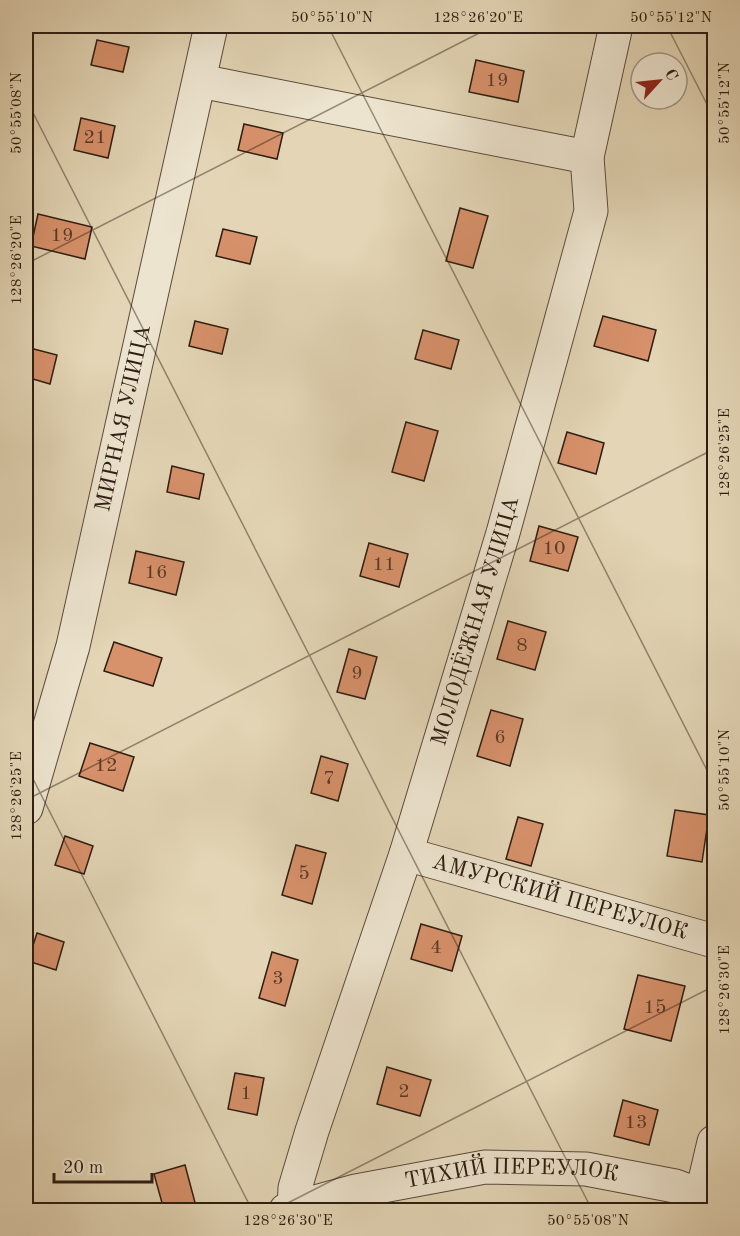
<svg xmlns="http://www.w3.org/2000/svg" width="740" height="1236" font-family="'Old Standard TT',serif">
<rect width="100%" height="100%" fill="#e3d5b5"/>
<filter id="stains"><feTurbulence type="fractalNoise" baseFrequency=".00333" numOctaves="4"/><feColorMatrix values="0 0 0 0 .2 0 0 0 0 .09 0 0 0 0 .02 0 0 0 .5 -.17"/></filter>
<radialGradient id="worn" r=".72"><stop offset=".6" stop-color="#630" stop-opacity="0"/><stop offset="1" stop-color="#630" stop-opacity=".3"/></radialGradient>
<g fill="#d7916b" stroke="#2d1d12" stroke-width="1.5">
<polygon points="97,40 129,47 123,72 91,65"/>
<polygon points="476,60 524,71 518,102 469,92"/>
<polygon points="81,118 115,126 108,158 74,150"/>
<polygon points="244,124 283,133 277,159 238,150"/>
<polygon points="460,208 488,216 473,268 446,261"/>
<polygon points="38,214 92,227 85,259 31,246"/>
<polygon points="223,229 257,237 250,264 216,256"/>
<polygon points="603,316 656,330 648,361 594,346"/>
<polygon points="195,321 228,329 222,354 189,346"/>
<polygon points="423,330 459,340 451,369 415,359"/>
<polygon points="26,347 57,355 50,384 26,377"/>
<polygon points="406,422 438,431 424,481 392,472"/>
<polygon points="567,432 604,443 596,474 558,463"/>
<polygon points="172,466 204,474 199,499 167,492"/>
<polygon points="539,526 578,537 568,571 530,561"/>
<polygon points="369,543 408,554 399,587 360,576"/>
<polygon points="136,551 184,562 176,595 129,583"/>
<polygon points="508,621 546,632 535,670 497,659"/>
<polygon points="114,642 162,658 153,686 104,671"/>
<polygon points="349,649 377,657 365,699 337,692"/>
<polygon points="491,710 523,719 510,766 477,756"/>
<polygon points="90,743 134,757 123,791 79,776"/>
<polygon points="321,756 348,764 338,801 311,793"/>
<polygon points="675,810 709,815 702,862 667,856"/>
<polygon points="518,817 543,824 531,866 506,859"/>
<polygon points="65,836 93,846 84,874 55,865"/>
<polygon points="296,845 326,853 312,904 282,895"/>
<polygon points="421,924 462,936 452,971 411,959"/>
<polygon points="37,933 64,942 56,970 28,961"/>
<polygon points="272,952 298,960 285,1006 259,998"/>
<polygon points="638,975 685,986 671,1041 624,1029"/>
<polygon points="387,1067 431,1080 420,1116 377,1104"/>
<polygon points="235,1073 264,1078 257,1115 228,1109"/>
<polygon points="623,1100 658,1110 649,1145 614,1136"/>
<polygon points="185,1165 197,1210 164,1210 154,1174"/>
</g>
<g fill="none" stroke-linecap="round" stroke-linejoin="round">
<defs>
<g id="street">
<polyline points="200,81 587,157"/>
<path id="s1" d="M 26,808 L 73,646 L 211,26"/>
<path id="s2" d="M 406,854 L 714,941"/>
<path id="s3" d="M 294,1208 L 295,1188 L 312,1131 L 406,854 L 503,533 L 591,211 L 587,157 L 616,26"/>
<path id="s4" d="M 286,1210 L 356,1191 L 485,1167 L 586,1169 L 675,1186 L 702,1196"/>
<polyline points="698,1210 714,1142"/>
</g>
</defs>
<use href="#street" stroke="#5a4b3b" stroke-width="35"/>
<use href="#street" stroke="#ede4cf" stroke-width="33"/>
</g>
<path fill="none" stroke="#2d1d12" stroke-width="1.5" stroke-opacity="0.45" d="M 328,26 L 714,784M 667,26 L 714,118M 26,99 L 592,1210M 26,264 L 493,26M 26,765 L 252,1210M 26,800 L 714,449M 274,1210 L 714,986"/>
<g text-anchor="middle" dominant-baseline="central" stroke-width="6" stroke-linejoin="round" paint-order="stroke">
<g font-size="20" fill="#583a28">
<text x="497" y="81">19</text>
<text x="95" y="138">21</text>
<text x="62" y="236">19</text>
<text x="554" y="549">10</text>
<text x="384" y="565">11</text>
<text x="156" y="573">16</text>
<text x="522" y="646">8</text>
<text x="357" y="674">9</text>
<text x="500" y="738">6</text>
<text x="106" y="766">12</text>
<text x="329" y="779">7</text>
<text x="304" y="874">5</text>
<text x="436" y="948">4</text>
<text x="278" y="979">3</text>
<text x="655" y="1008">15</text>
<text x="404" y="1092">2</text>
<text x="246" y="1094">1</text>
<text x="636" y="1123">13</text>
</g>
<g font-size="22" fill="#2d1d12" stroke="#ede4cf">
<text stroke="none"><textPath href="#s1" startOffset="402">МИРНАЯ УЛИЦА</textPath></text>
<text stroke="none"><textPath href="#s3" startOffset="615">МОЛОДЁЖНАЯ УЛИЦА</textPath></text>
<text stroke="none"><textPath href="#s2" startOffset="160">АМУРСКИЙ ПЕРЕУЛОК</textPath></text>
<text stroke="none"><textPath href="#s4" startOffset="230">ТИХИЙ ПЕРЕУЛОК</textPath></text>
</g>
</g>
<rect width="740" height="1236" fill="none" stroke="#e3d5b5" stroke-width="66"/>
<g transform="translate(659 81) rotate(63)"><circle r="28" fill="#ede4cf" stroke="#a09483" stroke-width="1.5"/>
<path d="M0-4.5L10 22L0 15L-10 22Z" fill="#8f2418"/>
<text y="-9" font-size="16" font-weight="bold" text-anchor="middle" fill="#2d1d12">С</text>
</g>
<path d="M54 1173v9h98v-9" fill="none" stroke="#2d1d12" stroke-width="3"/>
<text x="63" y="1173" font-size="18" fill="#2d1d12" stroke="#ede4cf" stroke-width="4.5" paint-order="stroke">20 m</text>
<rect x="33" y="33" width="674" height="1170" fill="none" stroke="#2d1d12" stroke-width="2"/>
<g font-size="15" text-anchor="middle" fill="#2d1d12">
<text x="332" y="22">50°55'10"N</text>
<text x="478" y="22">128°26'20"E</text>
<text x="671" y="22">50°55'12"N</text>
<text transform="translate(724 103) rotate(-90)" y="5">50°55'12"N</text>
<text transform="translate(16 113) rotate(-90)" y="5">50°55'08"N</text>
<text transform="translate(16 260) rotate(-90)" y="5">128°26'20"E</text>
<text transform="translate(724 453) rotate(-90)" y="5">128°26'25"E</text>
<text transform="translate(724 770) rotate(-90)" y="5">50°55'10"N</text>
<text transform="translate(16 796) rotate(-90)" y="5">128°26'25"E</text>
<text transform="translate(724 990) rotate(-90)" y="5">128°26'30"E</text>
<text x="288" y="1225">128°26'30"E</text>
<text x="588" y="1225">50°55'08"N</text>
</g>
<rect width="100%" height="100%" filter="url(#stains)"/>
<rect width="100%" height="100%" fill="url(#worn)"/>
</svg>
